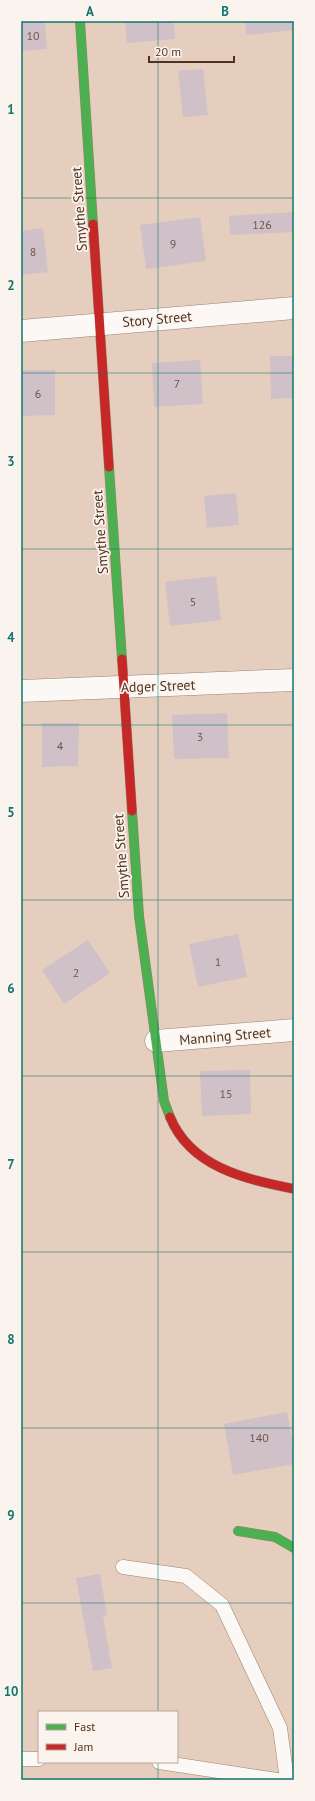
<svg xmlns="http://www.w3.org/2000/svg" width="315" height="1801" font-family="'PT Sans',sans-serif">
<rect width="100%" height="100%" fill="#e5cebe"/>
<g fill="#d0c1c8">
<polygon points="21,21 45,21 47,49 21,51"/>
<polygon points="125,21 174,21 175,39 127,43"/>
<polygon points="245,21 293,21 294,30 246,35"/>
<polygon points="203,69 208,115 183,117 178,71"/>
<polygon points="294,212 294,232 230,235 229,216"/>
<polygon points="200,217 206,261 146,269 140,225"/>
<polygon points="43,228 48,272 21,275 21,231"/>
<polygon points="270,356 294,356 294,398 271,399"/>
<polygon points="200,360 203,404 154,407 152,363"/>
<polygon points="21,370 55,370 55,415 21,416"/>
<polygon points="236,493 239,525 207,528 204,496"/>
<polygon points="216,576 221,620 170,626 165,582"/>
<polygon points="227,713 229,758 174,759 172,715"/>
<polygon points="42,723 79,723 78,766 42,767"/>
<polygon points="238,934 247,977 198,987 189,944"/>
<polygon points="88,940 110,973 64,1004 42,970"/>
<polygon points="250,1070 251,1114 202,1116 200,1071"/>
<polygon points="287,1412 294,1451 294,1464 233,1475 224,1424"/>
<polygon points="100,1574 107,1615 103,1616 112,1668 93,1671 76,1578"/>
</g>
<g fill="none" stroke-linecap="round" stroke-linejoin="round">
<defs>
<g id="lane">
<polyline points="123,1567 186,1576 222,1605 280,1728 287,1780"/>
<polyline points="21,1759 39,1759"/>
<polyline points="159,1762 277,1780"/>
</g>
<g id="street">
<polyline points="21,331 294,308"/>
<polyline points="21,691 294,680"/>
<polyline points="156,1041 294,1030"/>
</g>
<g id="fast">
<polyline points="80,21 93,224"/>
<polyline points="109,467 122,659"/>
<polyline points="132,811 139,916 164,1101 170,1117"/>
<polyline points="238,1531 275,1537 294,1548"/>
</g>
<g id="jam">
<polyline points="93,224 109,467"/>
<polyline points="122,659 132,811"/>
<path d="M 170,1117 C 191,1168 246,1179 294,1189"/>
</g>
</defs>
<use href="#lane" stroke="#998370" stroke-width="15"/>
<use href="#street" stroke="#998370" stroke-width="23"/>
<use href="#fast" stroke="#998370" stroke-width="10"/>
<use href="#jam" stroke="#998370" stroke-width="10"/>
<use href="#lane" stroke="#fbf8f5" stroke-width="14"/>
<use href="#street" stroke="#fbf8f5" stroke-width="22"/>
<use href="#fast" stroke="#4caf50" stroke-width="9"/>
<use href="#jam" stroke="#c62828" stroke-width="9"/>
</g>
<path fill="none" stroke="#0f766e" stroke-width="1" stroke-opacity="0.55" d="M 158,21 L 158,1712M 21,198 L 294,198M 21,373 L 294,373M 21,549 L 294,549M 21,725 L 294,725M 21,900 L 294,900M 21,1076 L 294,1076M 21,1252 L 294,1252M 21,1428 L 294,1428M 21,1603 L 294,1603M 158,1762 L 158,1780"/>
<g text-anchor="middle" dominant-baseline="central" stroke-width="3.5" stroke-linejoin="round" paint-order="stroke">
<g font-size="12" fill="#705649">
<text x="33" y="35">10</text>
<text x="262" y="224">126</text>
<text x="173" y="243">9</text>
<text x="33" y="251">8</text>
<text x="177" y="383">7</text>
<text x="38" y="393">6</text>
<text x="193" y="601">5</text>
<text x="200" y="736">3</text>
<text x="60" y="745">4</text>
<text x="218" y="961">1</text>
<text x="76" y="972">2</text>
<text x="226" y="1093">15</text>
<text x="259" y="1437">140</text>
</g>
<g font-size="14" fill="#50331f" stroke="#fbf3ee">
<text transform="translate(79 209) rotate(-94)">Smythe Street</text>
<text transform="translate(157 319) rotate(-5)">Story Street</text>
<text transform="translate(100 532) rotate(-94)">Smythe Street</text>
<text transform="translate(158 686) rotate(-2)">Adger Street</text>
<text transform="translate(121 856) rotate(-94)">Smythe Street</text>
<text transform="translate(225 1036) rotate(-5)">Manning Street</text>
</g>
</g>
<rect width="315" height="1801" fill="none" stroke="#fbf3ee" stroke-width="44"/>
<rect x="38" y="1711" width="140" height="52" fill="#fbf3ee" stroke="#b7a69b"/>
<rect x="46" y="1724" width="20" height="6" fill="#4caf50" stroke="#b7a69b"/>
<text x="74" y="1731" font-size="12" fill="#50331f">Fast</text>
<rect x="46" y="1744" width="20" height="6" fill="#c62828" stroke="#b7a69b"/>
<text x="74" y="1751" font-size="12" fill="#50331f">Jam</text>
<path d="M149 56v6h85v-6" fill="none" stroke="#50331f" stroke-width="2"/>
<text x="155" y="56" font-size="12" fill="#50331f" stroke="#fbf3ee" stroke-width="3" paint-order="stroke">20 m</text>
<rect x="22" y="22" width="271" height="1757" fill="none" stroke="#0f766e" stroke-width="1.5"/>
<g font-size="13" text-anchor="middle" font-weight="bold" fill="#0f766e">
<text x="90" y="16">A</text>
<text x="225" y="16">B</text>
<text x="11" y="114">1</text>
<text x="11" y="290">2</text>
<text x="11" y="466">3</text>
<text x="11" y="642">4</text>
<text x="11" y="817">5</text>
<text x="11" y="993">6</text>
<text x="11" y="1169">7</text>
<text x="11" y="1344">8</text>
<text x="11" y="1520">9</text>
<text x="11" y="1696">10</text>
</g>
</svg>
